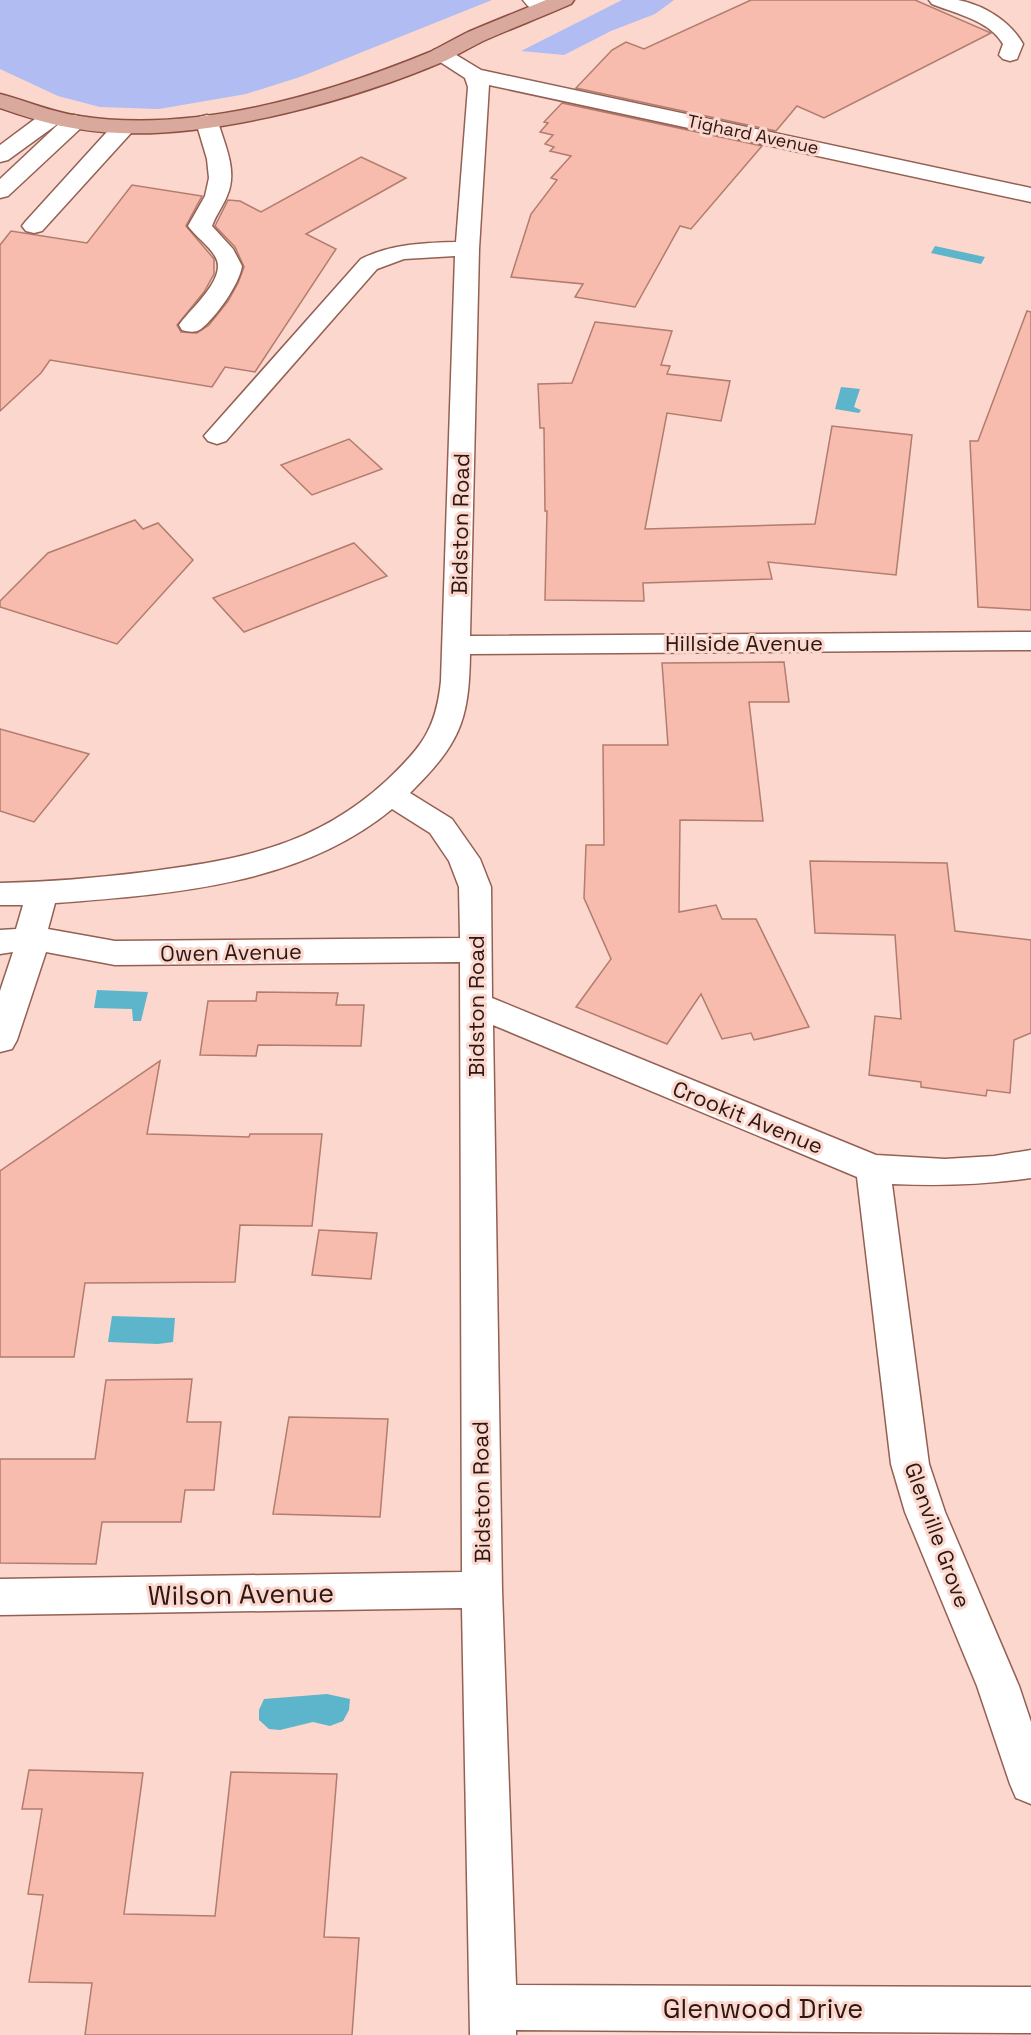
<svg xmlns="http://www.w3.org/2000/svg" width="1031" height="2035" font-family="'Space Grotesk',sans-serif">
<rect width="100%" height="100%" fill="#fbd7ce"/>
<g fill="#b1bcf2">
<polygon points="0,0 492,0 300,77 246,94 159,109 100,107 58,96 0,69"/>
<polygon points="622,0 674,0 655,14 611,31 564,55 521,51"/>
</g>
<g fill="#5cb5ca">
<polygon points="935,246 985,257 981,264 931,253"/>
<polygon points="841,387 860,389 854,407 861,410 859,413 835,409"/>
<polygon points="97,990 148,992 141,1021 133,1021 132,1009 94,1008"/>
<polygon points="112,1316 175,1318 173,1342 158,1344 108,1342"/>
<polygon points="327,1694 350,1699 349,1710 343,1721 330,1726 313,1722 280,1730 269,1729 259,1720 259,1710 264,1699"/>
</g>
<g fill="#f7bcad" stroke="#b27c6e" stroke-width="1.5">
<polygon points="751,0 915,0 991,33 824,118 797,106 776,131 576,88 612,50 626,42 644,49"/>
<polygon points="562,103 762,146 691,229 680,226 635,307 575,297 583,284 511,277 531,214 557,180 551,178 571,156 550,151 554,147 545,144 553,135 540,132 548,123 544,122"/>
<polygon points="361,157 406,178 306,234 336,249 255,372 225,367 212,387 50,360 41,373 0,411 0,245 11,231 87,243 132,185 202,196 186,226 214,259 214,274 204,292 177,325 181,332 197,333 209,325 228,301 238,283 244,267 235,247 215,226 228,200 240,201 261,212"/>
<polygon points="1027,311 1031,312 1031,610 978,607 970,441 978,441"/>
<polygon points="595,322 672,331 661,365 670,366 667,374 730,381 721,421 667,413 645,529 815,524 832,426 912,435 896,575 768,562 772,579 643,583 644,601 545,600 547,511 545,511 544,428 540,428 538,384 572,383"/>
<polygon points="349,439 382,469 312,495 281,465"/>
<polygon points="135,520 143,529 158,523 193,560 117,644 0,607 0,601 48,553"/>
<polygon points="354,543 387,576 244,632 213,598"/>
<polygon points="784,662 789,702 749,702 763,821 680,820 679,912 716,905 722,919 756,919 809,1027 754,1040 751,1033 722,1039 701,994 667,1044 576,1007 611,959 584,898 586,845 604,845 603,745 668,745 662,663"/>
<polygon points="0,729 89,754 34,822 0,811"/>
<polygon points="810,861 947,863 955,931 1031,940 1031,1033 1014,1040 1010,1093 987,1090 986,1096 921,1087 921,1082 869,1075 875,1016 901,1019 895,935 815,933"/>
<polygon points="257,992 338,993 336,1005 364,1005 361,1046 258,1045 256,1056 200,1055 208,1001 256,1001"/>
<polygon points="160,1061 147,1134 249,1137 250,1134 322,1134 312,1226 240,1225 235,1282 85,1283 74,1357 0,1357 0,1171"/>
<polygon points="319,1230 377,1233 371,1279 312,1275"/>
<polygon points="192,1379 187,1422 221,1422 214,1490 185,1490 181,1522 102,1522 96,1564 0,1563 0,1459 95,1459 106,1380"/>
<polygon points="289,1417 388,1419 380,1517 273,1514"/>
<polygon points="29,1770 143,1773 124,1914 215,1916 231,1772 337,1774 324,1937 359,1938 352,2035 85,2035 92,1983 29,1982 43,1895 28,1894 42,1809 22,1809"/>
</g>
<g fill="none" stroke-linecap="round" stroke-linejoin="round">
<defs>
<g id="minor">
<path d="M 523,0 L 546,0 L 554,8 L 551,12 C 539,15 530,10 523,0 Z"/>
<path d="M 929,0 C 938,0 949,0 958,0 C 984,5 1010,21 1023,44 L 1017,59 L 1010,61 L 1003,59 L 999,55 L 1003,44 C 989,20 956,14 932,4 Z"/>
<path d="M 441,48 L 448,50 L 481,70 L 1031,188 L 1031,202 L 489,85 L 479,249 L 470,636 L 1031,632 L 1031,650 L 470,654 C 469,723 459,744 410,793 L 452,819 L 480,859 L 491,887 L 492,998 L 876,1155 L 945,1159 L 994,1156 L 1031,1150 L 1031,1178 C 984,1185 940,1186 892,1184 L 929,1464 L 945,1512 L 1019,1686 L 1031,1722 L 1031,1804 L 1016,1798 L 1010,1784 L 977,1686 L 905,1512 L 891,1464 L 857,1177 L 493,1025 L 502,1590 L 516,1985 L 1031,1987 L 1031,2033 L 516,2030 L 516,2035 L 470,2035 L 462,1608 L 0,1615 L 0,1579 L 462,1572 L 460,962 L 115,965 L 46,952 L 17,1040 L 12,1049 L 0,1052 L 0,991 L 13,952 L 0,954 L 0,930 L 16,929 L 23,905 L 0,905 L 0,883 C 48,882 97,878 145,872 C 238,860 314,847 386,781 C 421,748 436,730 441,681 L 455,256 L 404,259 L 377,269 L 226,441 L 217,444 L 208,441 L 204,436 L 361,259 C 391,244 422,243 456,242 L 468,87 L 465,78 L 434,58 L 430,54 L 434,50 ZM 392,809 L 430,833 L 449,861 L 459,887 L 460,938 L 115,941 L 48,929 L 55,903 C 170,894 299,886 392,809 Z"/>
<polygon points="51,111 59,113 62,118 59,123 8,160 0,162 0,145 43,113"/>
<polygon points="74,115 82,117 85,122 82,127 8,196 0,198 0,179 66,117"/>
<path d="M 207,115 L 215,117 L 218,122 C 225,146 238,171 227,196 C 223,206 216,215 212,226 L 233,249 L 242,266 C 239,285 216,317 201,329 C 195,333 189,332 182,330 L 179,325 C 189,310 227,279 216,258 C 210,246 196,237 188,226 L 205,196 L 209,178 L 207,159 L 196,122 L 199,117 Z"/>
<polygon points="123,121 131,123 134,128 131,133 42,231 34,233 26,231 22,226 26,221 115,123"/>
</g>
<path id="major" d="M 546,0 L 574,0 L 571,4 C 542,17 512,28 483,41 C 471,47 459,54 447,60 C 354,100 220,137 120,133 C 78,132 39,122 0,108 L 0,94 C 27,101 51,112 79,116 C 193,134 325,95 430,52 C 442,46 454,39 466,33 C 493,21 520,11 546,0 Z"/>
</defs>
<use href="#minor" stroke="#946053" stroke-width="3"/>
<use href="#major" stroke="#8d5142" stroke-width="3"/>
<use href="#minor" fill="#fff" fill-rule="evenodd"/>
<use href="#major" fill="#daa99d" fill-rule="evenodd"/>
</g>
<g text-anchor="middle" dominant-baseline="central" stroke-width="6" stroke-linejoin="round" paint-order="stroke">
<g font-size="18" fill="#2c1712" stroke="#fbd7ce">
<text transform="translate(753 134) rotate(12)">Tighard Avenue</text>
</g>
<g font-size="22" fill="#2c1712" stroke="#fbd7ce">
<text transform="translate(460 524) rotate(-89)">Bidston Road</text>
<text x="744" y="643">Hillside Avenue</text>
<text transform="translate(231 952) rotate(-1)">Owen Avenue</text>
<text transform="translate(476 1006) rotate(-90)">Bidston Road</text>
<text transform="translate(748 1117) rotate(22)">Crookit Avenue</text>
<text transform="translate(481 1492) rotate(-91)">Bidston Road</text>
<text transform="translate(938 1535) rotate(70)">Glenville Grove</text>
</g>
<g font-size="27" fill="#2c1712" stroke="#fbd7ce">
<text transform="translate(241 1594) rotate(-1)">Wilson Avenue</text>
<text x="763" y="2008">Glenwood Drive</text>
</g>
</g>
</svg>
